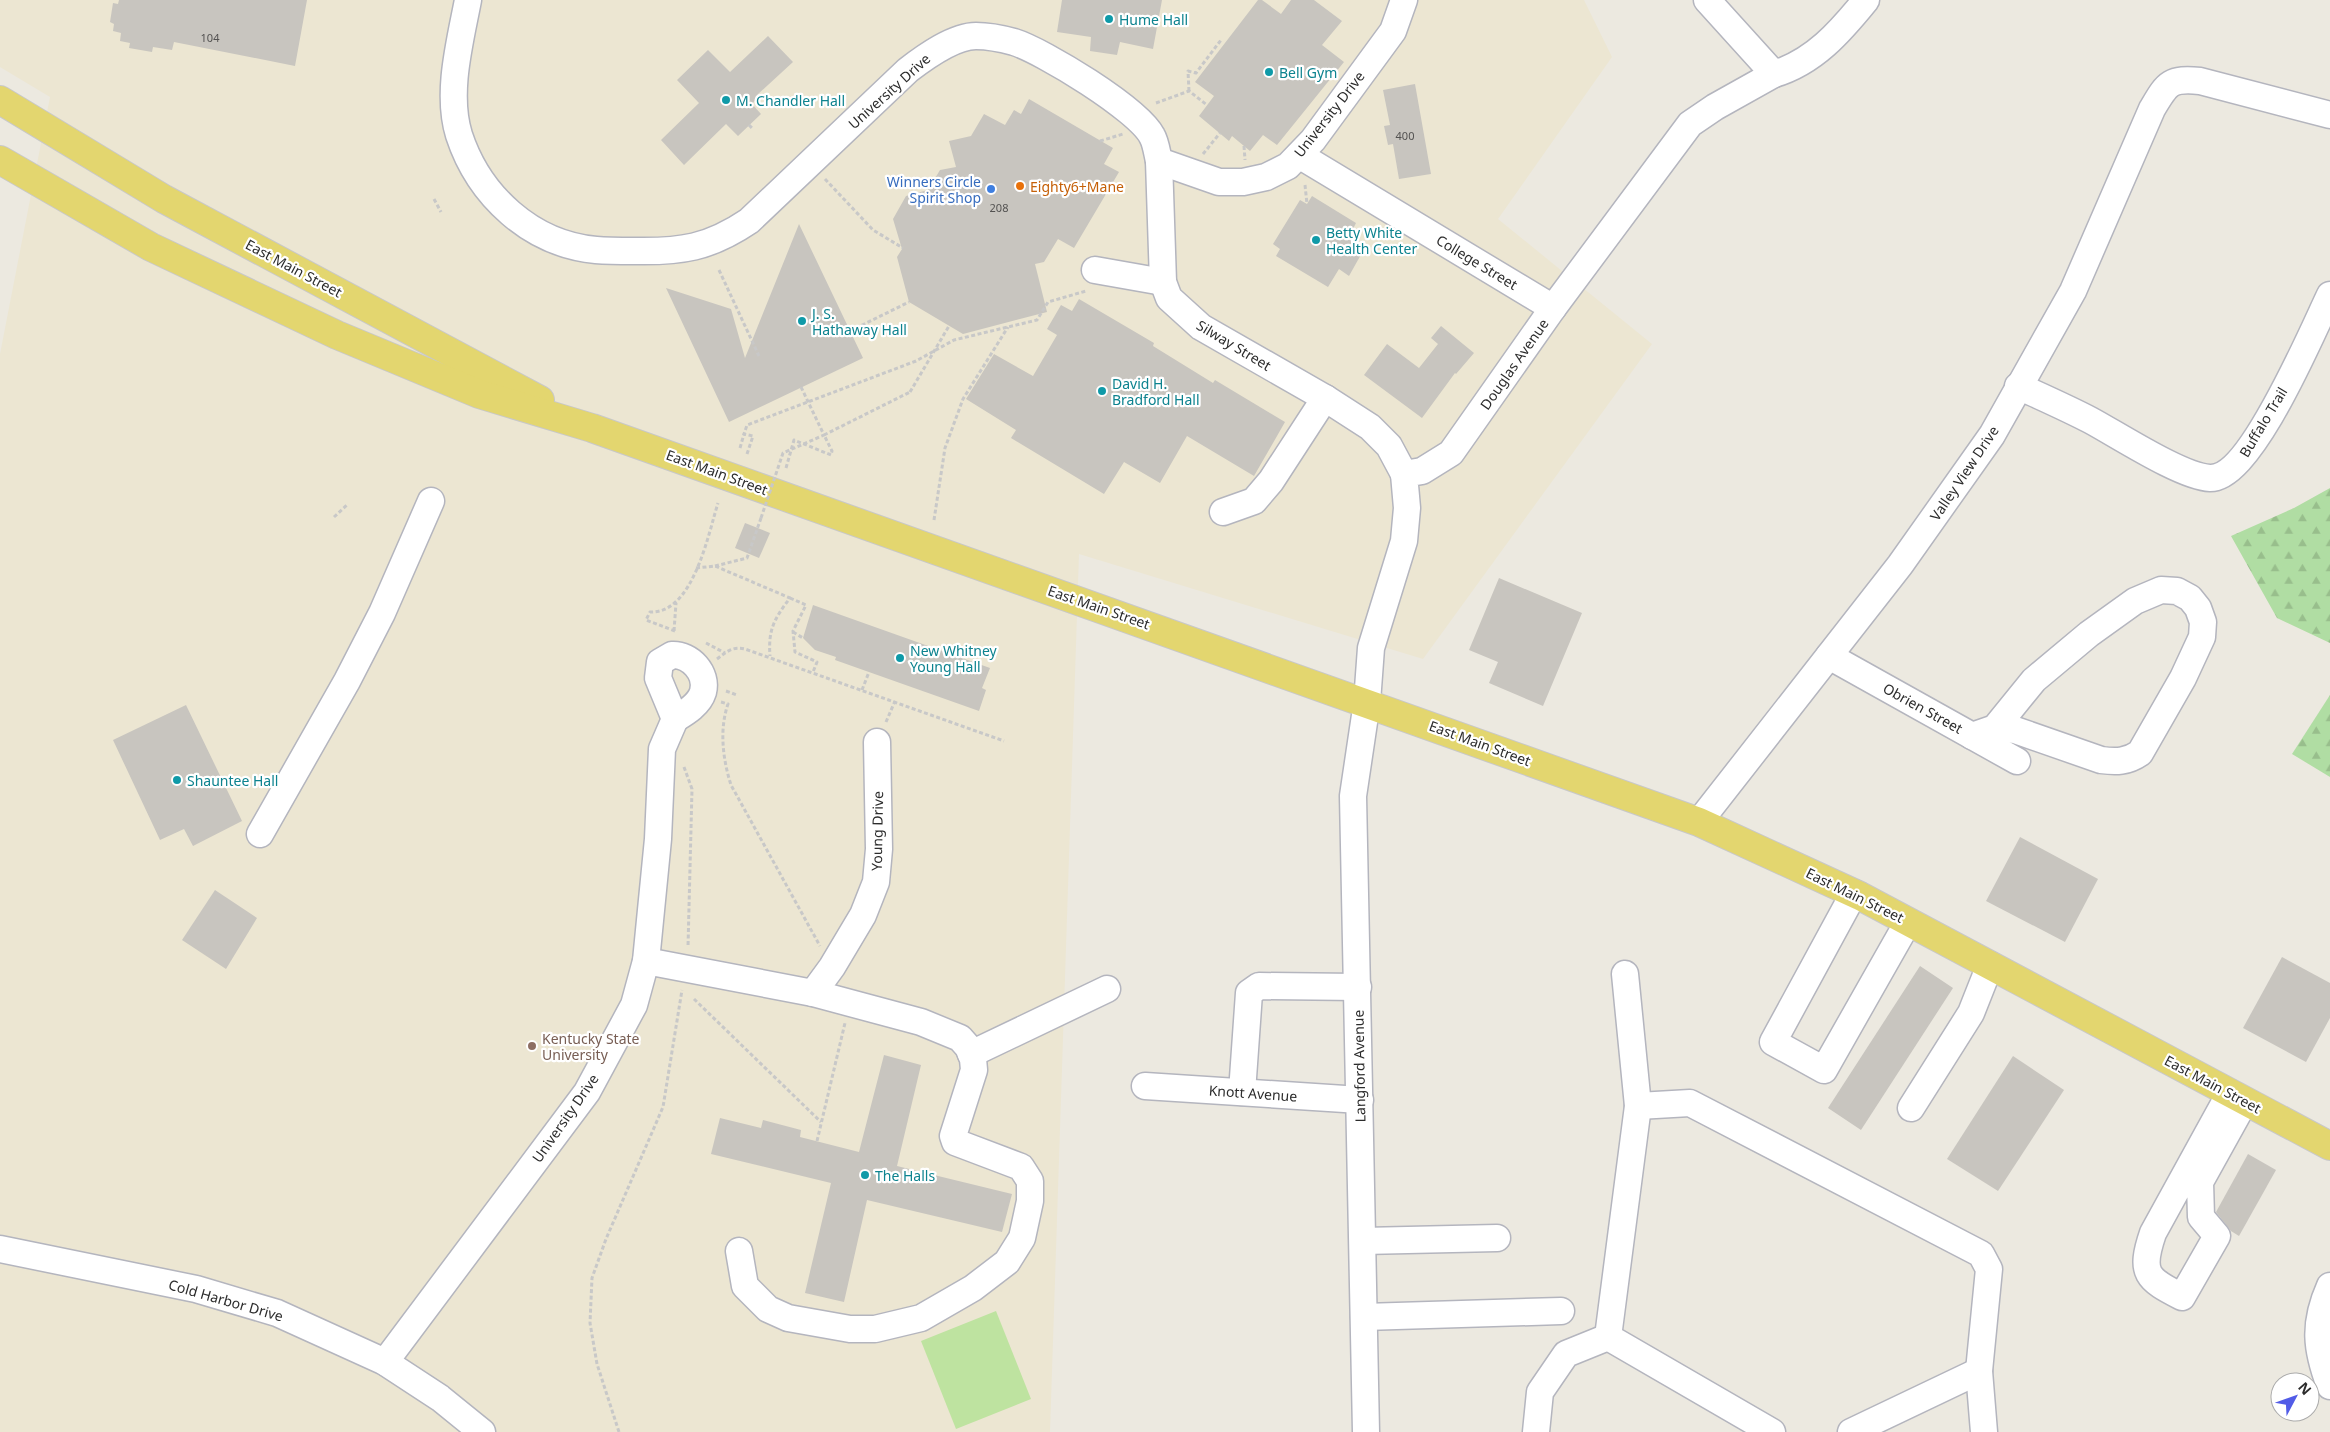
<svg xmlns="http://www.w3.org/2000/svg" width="2330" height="1432" font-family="'Noto Sans',sans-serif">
<defs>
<pattern id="forest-firs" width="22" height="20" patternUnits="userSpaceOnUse" patternTransform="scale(1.25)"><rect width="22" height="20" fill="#b0dda3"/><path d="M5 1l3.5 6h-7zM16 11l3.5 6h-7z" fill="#98be8c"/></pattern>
</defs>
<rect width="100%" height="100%" fill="#ece9e0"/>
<polygon fill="#ece6d2" points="0,0 1584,0 1612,57 1498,219 1652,344 1423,659 1079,554 1050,1432 0,1432 0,354 50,97 0,67"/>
<g fill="url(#forest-firs)">
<polygon points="2330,488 2330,643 2277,618 2231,536 2294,508"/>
<polygon points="2330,695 2330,777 2292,754"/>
</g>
<polygon fill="#bee3a0" points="996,1311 1031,1399 956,1429 921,1341"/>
<g fill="#c8c5bf">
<polygon points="119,0 307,0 295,66 174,42 172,50 153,47 152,52 129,48 130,43 120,41 121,33 113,31 114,24 110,22 113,3 118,4"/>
<polygon points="1062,0 1162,0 1153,49 1120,42 1117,55 1090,51 1091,37 1057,32"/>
<polygon points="1258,0 1262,0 1281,14 1291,0 1314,0 1342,21 1322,45 1344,62 1277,145 1263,135 1250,151 1232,136 1229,141 1199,116 1214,96 1195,82"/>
<polygon points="768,36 793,62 757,95 758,97 752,104 761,114 738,136 726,124 684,165 661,140 699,103 677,80 708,50 730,72"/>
<polygon points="1415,84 1431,174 1399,179 1393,144 1388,145 1384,126 1390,125 1383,90"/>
<polygon points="1029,99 1113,148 1104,164 1119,172 1074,248 1058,239 1044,262 1035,264 1047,312 963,334 909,302 897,257 902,249 893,219 906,196 928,190 940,170 956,167 949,141 971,136 984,114 1005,125 1014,110 1021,114"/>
<polygon points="1312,196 1356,223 1352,231 1359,235 1353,245 1363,251 1349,276 1339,269 1328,287 1276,256 1280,249 1273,244 1300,200 1307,204"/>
<polygon points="799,224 863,358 729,422 666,288 731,309 745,358"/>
<polygon points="1079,299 1154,343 1153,346 1213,383 1215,380 1285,422 1254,476 1187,436 1160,483 1124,462 1104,494 1011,438 1016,430 966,399 994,354 1033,376 1057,335 1047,329 1061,305 1072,311"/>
<polygon points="1441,326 1474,353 1456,374 1455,373 1422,418 1364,375 1387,344 1419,368 1438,344 1431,338"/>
<polygon points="745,523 770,533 759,558 735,548"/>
<polygon points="1499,578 1582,613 1543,706 1489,683 1498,662 1469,650"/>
<polygon points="813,605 990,668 982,688 986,690 979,711 835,660 836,657 815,650 803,638"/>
<polygon points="186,705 242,821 193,846 184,829 160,840 113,740"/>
<polygon points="2020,837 2098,879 2065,942 1986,901"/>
<polygon points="215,890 257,918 226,969 182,940"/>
<polygon points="2282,957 2330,983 2330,1018 2306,1062 2243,1028"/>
<polygon points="1920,966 1953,988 1861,1130 1828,1108"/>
<polygon points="884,1055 921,1065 897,1166 1012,1194 1002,1232 867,1200 844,1302 805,1293 831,1183 711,1154 720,1118 761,1128 763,1120 801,1130 800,1137 859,1152"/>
<polygon points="2013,1056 2064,1090 1998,1191 1947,1159"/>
<polygon points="2248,1154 2276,1170 2239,1236 2231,1231 2216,1212"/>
</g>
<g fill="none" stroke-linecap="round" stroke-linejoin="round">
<defs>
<g id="minor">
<path d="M 468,0 C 460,42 446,93 459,135 C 479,196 531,244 596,250 C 608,251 621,251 634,251 C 681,252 709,248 749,221 L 908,70 C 925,57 954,36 976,36 C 987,36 1003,39 1014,42 C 1043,51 1138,109 1152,136 C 1156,143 1157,153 1159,161 L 1219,182 L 1243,182 L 1266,177 L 1288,166 L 1313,140 L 1393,31 L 1404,0"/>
<path d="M 1707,0 L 1774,74 C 1814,62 1840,32 1866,0"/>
<polyline points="1299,155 1553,308"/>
<polyline points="1159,161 1163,282 1169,298 1201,327 1325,398 1370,427 1389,446 1404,474"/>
<polyline points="1095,270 1163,282"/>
<path d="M 2018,386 C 2042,397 2067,408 2090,420 C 2118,435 2182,477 2210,478 C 2251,479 2313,330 2330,295"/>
<polyline points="1223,512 1254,501 1271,481 1325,398"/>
<path d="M 672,655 C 690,654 708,673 703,692 C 699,705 685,713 675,719 L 658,678 L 660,662 Z"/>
<polyline points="1829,656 2017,761"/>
<path d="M 1972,736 L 1995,728 L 2015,730 L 2101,760 C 2116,762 2127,762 2140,753 L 2183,678 L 2202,637 L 2203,622 L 2198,608 L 2190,598 L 2177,591 L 2161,590 L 2135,601 L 2089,634 L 2034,680 L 1995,728"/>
<path d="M 1699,822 L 1900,565 L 1992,435 L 2073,291 L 2152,109 C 2167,84 2169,78 2200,81 L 2330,115"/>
<polyline points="260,834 347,681 382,613 431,501"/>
<polyline points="1854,893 1773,1042 1824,1070 1908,922"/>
<polyline points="646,961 813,993 921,1022 960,1038 968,1047 973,1059 974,1070 953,1136 955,1142 1021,1167 1030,1181 1030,1201 1022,1238 1007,1262 973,1288 921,1318 875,1329 850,1329 788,1318 768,1309 745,1286 739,1251"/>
<polyline points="1625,974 1638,1106 1608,1337 1772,1432"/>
<polyline points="813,993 832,967 863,915 876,882 879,849 877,742"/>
<polyline points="971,1054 1107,989"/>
<polyline points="1145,1086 1360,1100"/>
<polyline points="1242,1092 1249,993 1259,986 1358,987"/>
<path d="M 2230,1093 L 2153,1233 C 2139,1274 2147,1279 2182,1297 L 2217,1236 L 2201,1217 L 2200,1182 L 2245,1101"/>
<polyline points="1638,1106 1690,1103 1981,1254 1989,1269 1979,1371 1984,1432"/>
<polyline points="1911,1108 1971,1013 1990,965"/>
<polyline points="1363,1241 1497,1238"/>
<polyline points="0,1249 196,1289 277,1313 385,1362 440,1398 482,1432"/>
<path d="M 2330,1286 C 2313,1324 2316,1349 2330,1386"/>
<polyline points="1364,1317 1561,1311"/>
<polyline points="385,1362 587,1092 634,1005 646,961 658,839 662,749 675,719"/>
<polyline points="1366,1432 1353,796 1367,702 1371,648 1404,541 1407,508 1404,474 1422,471 1451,453 1553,308 1690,124 1715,107 1774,74"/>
<polyline points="1536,1432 1540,1392 1566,1354 1608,1337"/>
<polyline points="1851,1432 1979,1371"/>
</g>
<g id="major">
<polyline points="0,100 164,199 540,400"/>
<polyline points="0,160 151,247 337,335 479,394 592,428 1699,822 1860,896 2330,1146"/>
</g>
</defs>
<use href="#minor" stroke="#b4b5be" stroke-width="29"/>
<use href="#major" stroke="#c8c8c8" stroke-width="30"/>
<g stroke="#c8c8c8" stroke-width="3" stroke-dasharray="4 2.5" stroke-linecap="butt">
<polyline points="1189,91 1188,71 1196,73 1221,40"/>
<polyline points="1156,103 1189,91 1207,105"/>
<polyline points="749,125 753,129"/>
<polyline points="1100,141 1123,134"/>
<polyline points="1244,146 1245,160"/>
<polyline points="1203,154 1220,133"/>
<polyline points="825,179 873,230 903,248"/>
<polyline points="1305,185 1307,204"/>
<polyline points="434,199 441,212"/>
<polyline points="719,270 759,356"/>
<polyline points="850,331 909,302"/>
<polyline points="740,448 744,434"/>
<polyline points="747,454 753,436 744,434 747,425 916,361 954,340 1037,320 1048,302 1086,291"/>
<polyline points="786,468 794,440 831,455 832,451 824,435 910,392"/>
<polyline points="334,517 347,505"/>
<polyline points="934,520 945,448 963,399 1008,327"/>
<polyline points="715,566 747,558 761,518"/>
<path d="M 696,568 L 715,566 L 790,598 C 774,619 768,630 770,656"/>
<polyline points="790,598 806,605 793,631 795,652 817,662 813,672"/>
<polyline points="674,631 676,603"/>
<path d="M 675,631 L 646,620 L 650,612 C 693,614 708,535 718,503"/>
<polyline points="793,632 803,638"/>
<polyline points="706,643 725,653"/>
<path d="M 717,659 C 726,652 733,646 745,649 L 1004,741"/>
<polyline points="862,690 869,672"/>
<polyline points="726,691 737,695"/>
<path d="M 721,702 L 728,704 C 719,730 723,760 731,785 L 820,946"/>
<polyline points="886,722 895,701"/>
<polyline points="684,767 692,789 688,947"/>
<polyline points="694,999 821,1122"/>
<polyline points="817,1141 845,1023"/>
<polyline points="619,1432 597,1364 590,1323 592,1278 606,1239 663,1107 682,990"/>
</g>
<use href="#minor" stroke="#fff" stroke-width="26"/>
<use href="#major" stroke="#e3d66f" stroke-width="28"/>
<g stroke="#c8c8c8" stroke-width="3" stroke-dasharray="4 2.5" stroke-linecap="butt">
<polyline points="910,392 949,326"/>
<polyline points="761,518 783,453 824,435 801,387"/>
</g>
</g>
<g fill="#0f9aa8" stroke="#fff" stroke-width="2">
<circle cx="1109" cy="19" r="5"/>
<circle cx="1269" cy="72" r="5"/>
<circle cx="726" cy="100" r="5"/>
<circle cx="1316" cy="240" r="5"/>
<circle cx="802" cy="321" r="5"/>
<circle cx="1102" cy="391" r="5"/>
<circle cx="900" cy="658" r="5"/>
<circle cx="177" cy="780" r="5"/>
<circle cx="865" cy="1175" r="5"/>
</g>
<circle fill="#e8710a" stroke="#fff" stroke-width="2" cx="1020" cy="186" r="5"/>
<circle fill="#3f7fe0" stroke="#fff" stroke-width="2" cx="991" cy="189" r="5"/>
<circle fill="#8d6e63" stroke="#fff" stroke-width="2" cx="532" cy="1046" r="5"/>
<g text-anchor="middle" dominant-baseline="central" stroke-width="4.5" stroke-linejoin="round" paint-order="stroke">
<g font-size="11" fill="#535251">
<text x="210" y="37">104</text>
<text x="1405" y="135">400</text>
<text x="999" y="207">208</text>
</g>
<g font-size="14" fill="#0d838f" stroke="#fff" text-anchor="start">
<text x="1119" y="19">Hume Hall</text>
<text x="1279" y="72">Bell Gym</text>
<text x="736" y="100">M. Chandler Hall</text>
<text x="1326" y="232">Betty White<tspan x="1326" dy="16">Health Center</tspan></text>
<text x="812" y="313">J. S.<tspan x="812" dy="16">Hathaway Hall</tspan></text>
<text x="1112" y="383">David H.<tspan x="1112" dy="16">Bradford Hall</tspan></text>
<text x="910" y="650">New Whitney<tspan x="910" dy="16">Young Hall</tspan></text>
<text x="187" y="780">Shauntee Hall</text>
<text x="875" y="1175">The Halls</text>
</g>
<g font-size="14" fill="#2c2c2c" stroke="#fff">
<text transform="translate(889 91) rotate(-42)">University Drive</text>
<text transform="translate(1329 114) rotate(-52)">University Drive</text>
<text transform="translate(1477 262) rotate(31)">College Street</text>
<text transform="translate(294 268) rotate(28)">East Main Street</text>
<text transform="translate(1234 345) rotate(31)">Silway Street</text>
<text transform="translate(1514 364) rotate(-55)">Douglas Avenue</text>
<text transform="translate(2263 422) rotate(-59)">Buffalo Trail</text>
<text transform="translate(717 472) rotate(20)">East Main Street</text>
<text transform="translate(1964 473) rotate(-56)">Valley View Drive</text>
<text transform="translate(1099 607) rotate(19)">East Main Street</text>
<text transform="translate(1923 708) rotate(29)">Obrien Street</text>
<text transform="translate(1480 743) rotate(20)">East Main Street</text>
<text transform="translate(877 831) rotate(-89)">Young Drive</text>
<text transform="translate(1855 895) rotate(26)">East Main Street</text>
<text transform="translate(1359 1066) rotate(-91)">Langford Avenue</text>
<text transform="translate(2213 1084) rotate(28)">East Main Street</text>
<text transform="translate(1253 1093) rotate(4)">Knott Avenue</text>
<text transform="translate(565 1118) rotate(-55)">University Drive</text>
<text transform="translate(226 1300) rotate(16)">Cold Harbor Drive</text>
</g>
<g font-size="14" fill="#366cbe" stroke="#fff" text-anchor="end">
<text x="981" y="181">Winners Circle<tspan x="981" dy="16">Spirit Shop</tspan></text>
</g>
<g font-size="14" fill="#c56008" stroke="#fff" text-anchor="start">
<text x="1030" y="186">Eighty6+Mane</text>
</g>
<g font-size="14" fill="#785e54" stroke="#fff" text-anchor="start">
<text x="542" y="1038">Kentucky State<tspan x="542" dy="16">University</tspan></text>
</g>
</g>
<g transform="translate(2295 1397) rotate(49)"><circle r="24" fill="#ffffff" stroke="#ababab"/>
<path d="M0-4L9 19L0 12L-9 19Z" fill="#525ce7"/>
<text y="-8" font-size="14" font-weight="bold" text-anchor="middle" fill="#2c2c2c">N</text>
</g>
</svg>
